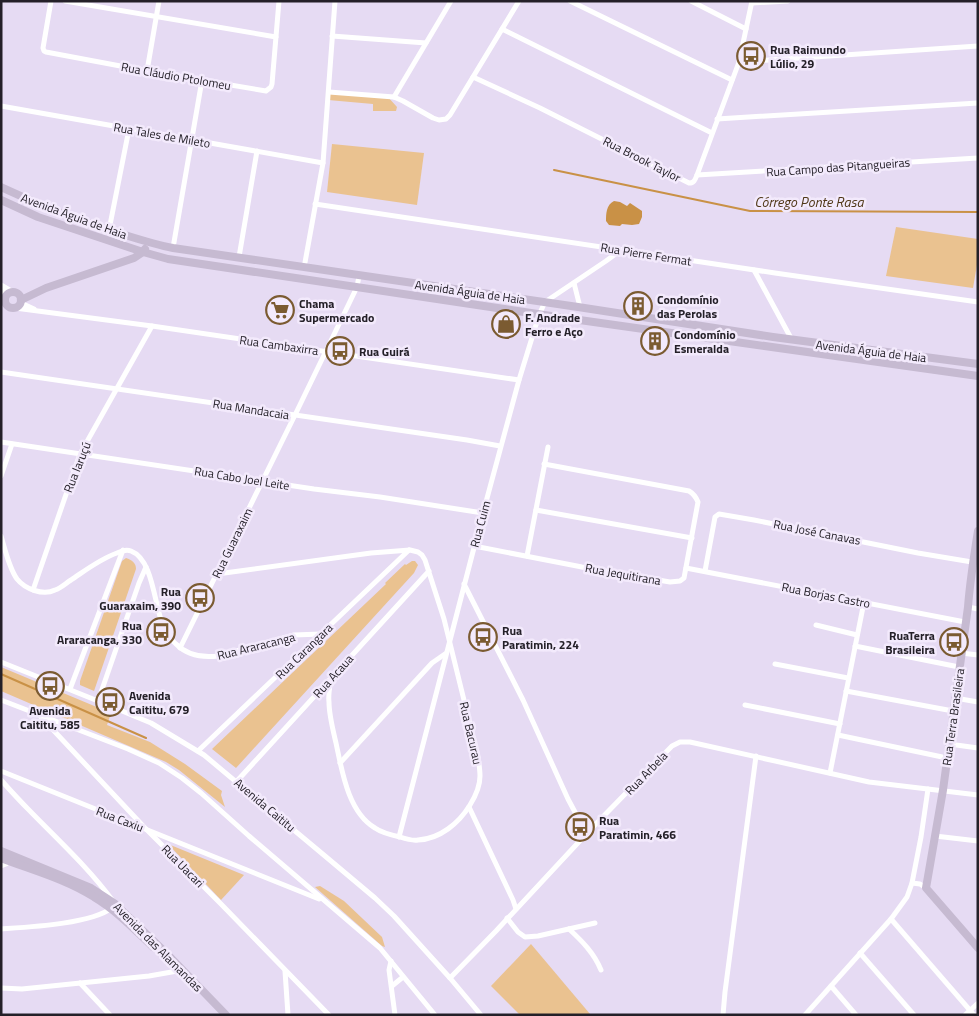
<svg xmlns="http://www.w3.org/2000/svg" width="979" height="1016" font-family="'Titillium Web',sans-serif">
<rect width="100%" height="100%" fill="#e6dbf3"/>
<g fill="#eac290">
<polygon points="329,92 387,96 397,107 396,111 373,111 373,104 328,100"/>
<polygon points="332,144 424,153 417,205 327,192"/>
<polygon points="896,227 978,239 978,259 973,288 886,276"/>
<path d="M 126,558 C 132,560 136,563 136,569 L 94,691 L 80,685 L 80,681 L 122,561 Z"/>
<polygon points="412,561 415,561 418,565 414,573 236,768 212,749 386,584 385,583 405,564 406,565"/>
<polygon points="1,667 111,713 107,725 150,742 185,764 222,791 221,795 225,807 179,770 166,762 1,691"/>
<polygon points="168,844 244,875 221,900"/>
<polygon points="320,886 344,901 382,937 385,947 382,946 315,887"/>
<polygon points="531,944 590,1014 520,1015 491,986"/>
</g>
<path fill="#c99146" d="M 614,201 L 620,202 L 627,206 L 630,203 L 642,211 L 642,217 L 639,224 L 632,225 L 622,224 L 620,226 L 609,225 L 606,221 C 606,214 606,205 614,201 Z"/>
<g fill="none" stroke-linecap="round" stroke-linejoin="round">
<g stroke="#c99146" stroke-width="2">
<polyline points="554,170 750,211 978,212"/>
<polyline points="1,674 146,738"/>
</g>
<g stroke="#fff" stroke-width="5">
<polyline points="51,1 43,48 44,51 46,52 147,71 266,91 271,87 272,84 279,1"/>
<polyline points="65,1 276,37"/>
<polyline points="570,1 732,80"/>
<polyline points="691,1 746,29"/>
<polyline points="752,3 788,1"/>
<polyline points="502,29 712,133"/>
<polyline points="332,36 426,43"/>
<polyline points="739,62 978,46"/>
<polyline points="147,71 159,1"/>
<path d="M 473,77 L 540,108 L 689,183 C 694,183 695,180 697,175 L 739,62 L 752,1"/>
<polyline points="329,92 394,97 403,101 433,118 439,120 446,119 450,115 519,1"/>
<polyline points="394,97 451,1"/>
<polyline points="1,106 323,163"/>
<polyline points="717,119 978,103"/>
<polyline points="697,175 978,158"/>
<polyline points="315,204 775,273 978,302"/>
<polyline points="109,230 129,129"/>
<polyline points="173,248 202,80"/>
<polyline points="239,257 257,151"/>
<polyline points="304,268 323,163 335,1"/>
<polyline points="754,270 792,340"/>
<polyline points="574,283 580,307"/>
<polyline points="1,285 13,292"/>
<polyline points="1,289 7,295"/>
<polyline points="21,303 34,309"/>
<polyline points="15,308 152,326 519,380"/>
<polyline points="1,372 467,440 500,446"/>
<polyline points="1,442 314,489 380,497 483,513"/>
<polyline points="1,476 12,444"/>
<polyline points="536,510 692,538"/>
<path d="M 1,536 C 5,549 9,568 17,579 C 25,589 43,596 55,590 C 61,588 66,583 71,580 C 86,570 100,559 117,553 C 122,551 126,549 131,551 C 155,560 154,612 166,633 C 168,637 173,641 176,644 C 188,656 202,658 218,656 L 294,635 L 321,634"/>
<path d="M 474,546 L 582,567 L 670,582 L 680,581 L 684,578 L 698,502 C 696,497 694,494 689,491 L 544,464"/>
<polyline points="527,556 548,447"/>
<polyline points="686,568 965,622"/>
<polyline points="705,571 715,517 719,514 754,520 918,553 978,563"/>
<path d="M 217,574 L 371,553 L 410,550 L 418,552 L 422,555 L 425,560 L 444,619 L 478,757 C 479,764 480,770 480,776 C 480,787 475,797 470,805 C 459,823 440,839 418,840 C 412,841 406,839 400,837 C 391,835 382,833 375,828 C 348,812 342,771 336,743 C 333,730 329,715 329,702 C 328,694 330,686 331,679"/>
<polyline points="464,584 523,700 568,799 576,814 589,831"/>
<polyline points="33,590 80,454 152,326"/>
<polyline points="968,607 978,609"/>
<polyline points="816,625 857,635"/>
<polyline points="855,646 959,667"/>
<polyline points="180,648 295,415 357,287 359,276"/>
<polyline points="961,653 978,655"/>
<polyline points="1,662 98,701 151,723 204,755 325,856 375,898 394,916 450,978 481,1015"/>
<polyline points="775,664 848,678"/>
<polyline points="70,689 123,550"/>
<polyline points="846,691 953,711"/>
<polyline points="955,698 978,702"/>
<polyline points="1,700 128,749 159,763 182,778 201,793 249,836 380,948 435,1015"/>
<polyline points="98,701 139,583 146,567"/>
<polyline points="745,705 840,724"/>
<polyline points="41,717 145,828 221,904 329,1015"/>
<polyline points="838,735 947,758"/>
<polyline points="949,744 978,748"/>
<polyline points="198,751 409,550"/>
<polyline points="340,763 432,663 445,654"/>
<polyline points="1,771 319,899"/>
<polyline points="830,773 864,602"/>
<path d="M 1,780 C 10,790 19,800 28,809 C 57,839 88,867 113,901"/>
<polyline points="237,781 429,571"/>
<polyline points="469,807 513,900 516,909"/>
<polyline points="935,836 978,841"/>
<polyline points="399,837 483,513 519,380 539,315 545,302 606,261 621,250"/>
<polyline points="1,866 6,864 11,860"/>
<polyline points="912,883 920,884 926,888"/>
<polyline points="507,918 518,932 525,937 538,936 595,923"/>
<polyline points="891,919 974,1015"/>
<path d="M 1,929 C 30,927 90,924 112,908"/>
<path d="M 569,929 C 582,941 594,953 601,970"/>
<polyline points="860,953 914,1015"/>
<polyline points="391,961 389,970 395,1015"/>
<polyline points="285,971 288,1015"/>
<polyline points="450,978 496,931 589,831 672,746 680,742 690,742 869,782 978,795"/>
<polyline points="80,983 110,1015"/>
<polyline points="392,986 403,977"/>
<polyline points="831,986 856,1015"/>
<polyline points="1,988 22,989 149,976 183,970"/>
<polyline points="723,1015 725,992 756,756"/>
<polyline points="805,1015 891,919 907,897 912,883 921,837 928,789"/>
<polyline points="965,1015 978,1003"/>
</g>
<g stroke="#c6bad1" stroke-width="8">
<path d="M 1,187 C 41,206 82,222 125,235 C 141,240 157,245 173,248 L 578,307 L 773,337 L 978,364"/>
<polyline points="1,200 38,217 143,252 168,259 551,316 978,376"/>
<circle cx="13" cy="300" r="8"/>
<polyline points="21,300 46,288 134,258 143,252 145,249"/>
<path d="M 978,531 C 974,556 970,581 968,607 L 943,790 L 926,888 L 978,948"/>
<polyline points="1,851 91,888 114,903 169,956 226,1015"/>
<path d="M 1,858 C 32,870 66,879 94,897 C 116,910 134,929 153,947"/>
</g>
</g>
<defs>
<symbol id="bus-ring" viewBox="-11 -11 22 22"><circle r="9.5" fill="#f3eafc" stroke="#7b5b31" stroke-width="1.5"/><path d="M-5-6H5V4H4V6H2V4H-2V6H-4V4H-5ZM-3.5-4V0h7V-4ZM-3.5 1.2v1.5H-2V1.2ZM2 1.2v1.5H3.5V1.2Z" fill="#7b5b31"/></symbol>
<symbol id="building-ring" viewBox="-11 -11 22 22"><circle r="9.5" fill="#f3eafc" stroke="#7b5b31" stroke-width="1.5"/><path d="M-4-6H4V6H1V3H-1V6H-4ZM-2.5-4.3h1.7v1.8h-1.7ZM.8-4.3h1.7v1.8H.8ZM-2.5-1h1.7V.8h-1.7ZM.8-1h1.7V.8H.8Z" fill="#7b5b31"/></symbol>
<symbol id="supermarket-ring" viewBox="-11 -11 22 22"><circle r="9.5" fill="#f3eafc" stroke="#7b5b31" stroke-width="1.5"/><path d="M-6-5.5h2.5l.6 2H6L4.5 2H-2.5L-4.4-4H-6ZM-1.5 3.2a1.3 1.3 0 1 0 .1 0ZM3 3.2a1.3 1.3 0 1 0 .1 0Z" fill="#7b5b31"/></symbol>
<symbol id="shop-ring" viewBox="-11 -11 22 22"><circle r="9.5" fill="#f3eafc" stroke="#7b5b31" stroke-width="1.5"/><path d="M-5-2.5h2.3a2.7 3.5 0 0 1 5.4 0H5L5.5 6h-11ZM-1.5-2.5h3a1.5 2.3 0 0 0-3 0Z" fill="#7b5b31"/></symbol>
</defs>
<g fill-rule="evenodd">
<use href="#bus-ring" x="735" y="40" width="32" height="32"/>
<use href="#building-ring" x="622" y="290" width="32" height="32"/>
<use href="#supermarket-ring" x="264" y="294" width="32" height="32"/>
<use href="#shop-ring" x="490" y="308" width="32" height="32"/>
<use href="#building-ring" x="639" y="325" width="32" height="32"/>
<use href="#bus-ring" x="324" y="335" width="32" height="32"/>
<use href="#bus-ring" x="184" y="582" width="32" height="32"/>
<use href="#bus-ring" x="145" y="616" width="32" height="32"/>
<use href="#bus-ring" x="467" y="621" width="32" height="32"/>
<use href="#bus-ring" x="938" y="626" width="32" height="32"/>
<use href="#bus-ring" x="34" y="670" width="32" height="32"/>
<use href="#bus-ring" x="94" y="686" width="32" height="32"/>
<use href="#bus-ring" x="564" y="811" width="32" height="32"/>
</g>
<g text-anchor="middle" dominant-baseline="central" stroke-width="5" stroke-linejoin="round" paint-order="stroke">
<g font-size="12" font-weight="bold" fill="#242028" stroke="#f3eafc" text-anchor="start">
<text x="770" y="49">Rua Raimundo<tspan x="770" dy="14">Lúlio, 29</tspan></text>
<text x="657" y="299">Condomínio<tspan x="657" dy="14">das Perolas</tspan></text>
<text x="299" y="303">Chama<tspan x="299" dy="14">Supermercado</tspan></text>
<text x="525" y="317">F. Andrade<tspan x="525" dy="14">Ferro e Aço</tspan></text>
<text x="674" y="334">Condomínio<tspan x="674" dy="14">Esmeralda</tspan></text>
<text x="359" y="351">Rua Guirá</text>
<text x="181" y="591" text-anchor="end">Rua<tspan x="181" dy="14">Guaraxaim, 390</tspan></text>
<text x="142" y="625" text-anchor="end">Rua<tspan x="142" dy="14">Araracanga, 330</tspan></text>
<text x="502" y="630">Rua<tspan x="502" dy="14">Paratimin, 224</tspan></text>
<text x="935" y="635" text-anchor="end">RuaTerra<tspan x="935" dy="14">Brasileira</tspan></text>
<text x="129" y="695">Avenida<tspan x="129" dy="14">Caititu, 679</tspan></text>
<text x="50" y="710" text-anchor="middle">Avenida<tspan x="50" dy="14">Caititu, 585</tspan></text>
<text x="599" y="820">Rua<tspan x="599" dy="14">Paratimin, 466</tspan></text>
</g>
<g font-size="12" fill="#242028" stroke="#f3eafc">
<text transform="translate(176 76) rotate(10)">Rua Cláudio Ptolomeu</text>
<text transform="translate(162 135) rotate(10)">Rua Tales de Mileto</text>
<text transform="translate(642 159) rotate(27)">Rua Brook Taylor</text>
<text transform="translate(838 167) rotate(-4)">Rua Campo das Pitangueiras</text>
<text transform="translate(74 216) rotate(20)">Avenida Águia de Haia</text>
<text transform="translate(646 254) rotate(9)">Rua Pierre Fermat</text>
<text transform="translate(470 292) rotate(8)">Avenida Águia de Haia</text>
<text transform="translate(279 345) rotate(8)">Rua Cambaxirra</text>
<text transform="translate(871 351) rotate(7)">Avenida Águia de Haia</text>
<text transform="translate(251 409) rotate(9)">Rua Mandacaia</text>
<text transform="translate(77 467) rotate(-68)">Rua Iaruçú</text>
<text transform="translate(242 478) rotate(9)">Rua Cabo Joel Leite</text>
<text transform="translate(480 524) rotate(-75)">Rua Cuim</text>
<text transform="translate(817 532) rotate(11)">Rua José Canavas</text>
<text transform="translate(232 543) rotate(-64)">Rua Guaraxaim</text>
<text transform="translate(623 574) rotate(10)">Rua Jequitirana</text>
<text transform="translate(826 595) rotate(11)">Rua Borjas Castro</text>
<text transform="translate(256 646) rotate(-14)">Rua Araracanga</text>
<text transform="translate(304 651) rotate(-44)">Rua Carangara</text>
<text transform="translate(333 676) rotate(-48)">Rua Acaua</text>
<text transform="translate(953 717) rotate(-82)">Rua Terra Brasileira</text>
<text transform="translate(471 733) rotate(77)">Rua Bacurau</text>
<text transform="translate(646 773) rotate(-46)">Rua Arbela</text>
<text transform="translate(265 805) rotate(40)">Avenida Caititu</text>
<text transform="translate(120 819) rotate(21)">Rua Caxiu</text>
<text transform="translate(183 866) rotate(45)">Rua Uacari</text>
<text transform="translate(158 947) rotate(45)">Avenida das Alamandas</text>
</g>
<g font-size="14" font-style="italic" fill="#4f3717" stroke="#f3eafc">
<text x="809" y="201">Córrego Ponte Rasa</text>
</g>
</g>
<rect width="979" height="1016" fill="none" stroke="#242028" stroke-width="5"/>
</svg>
